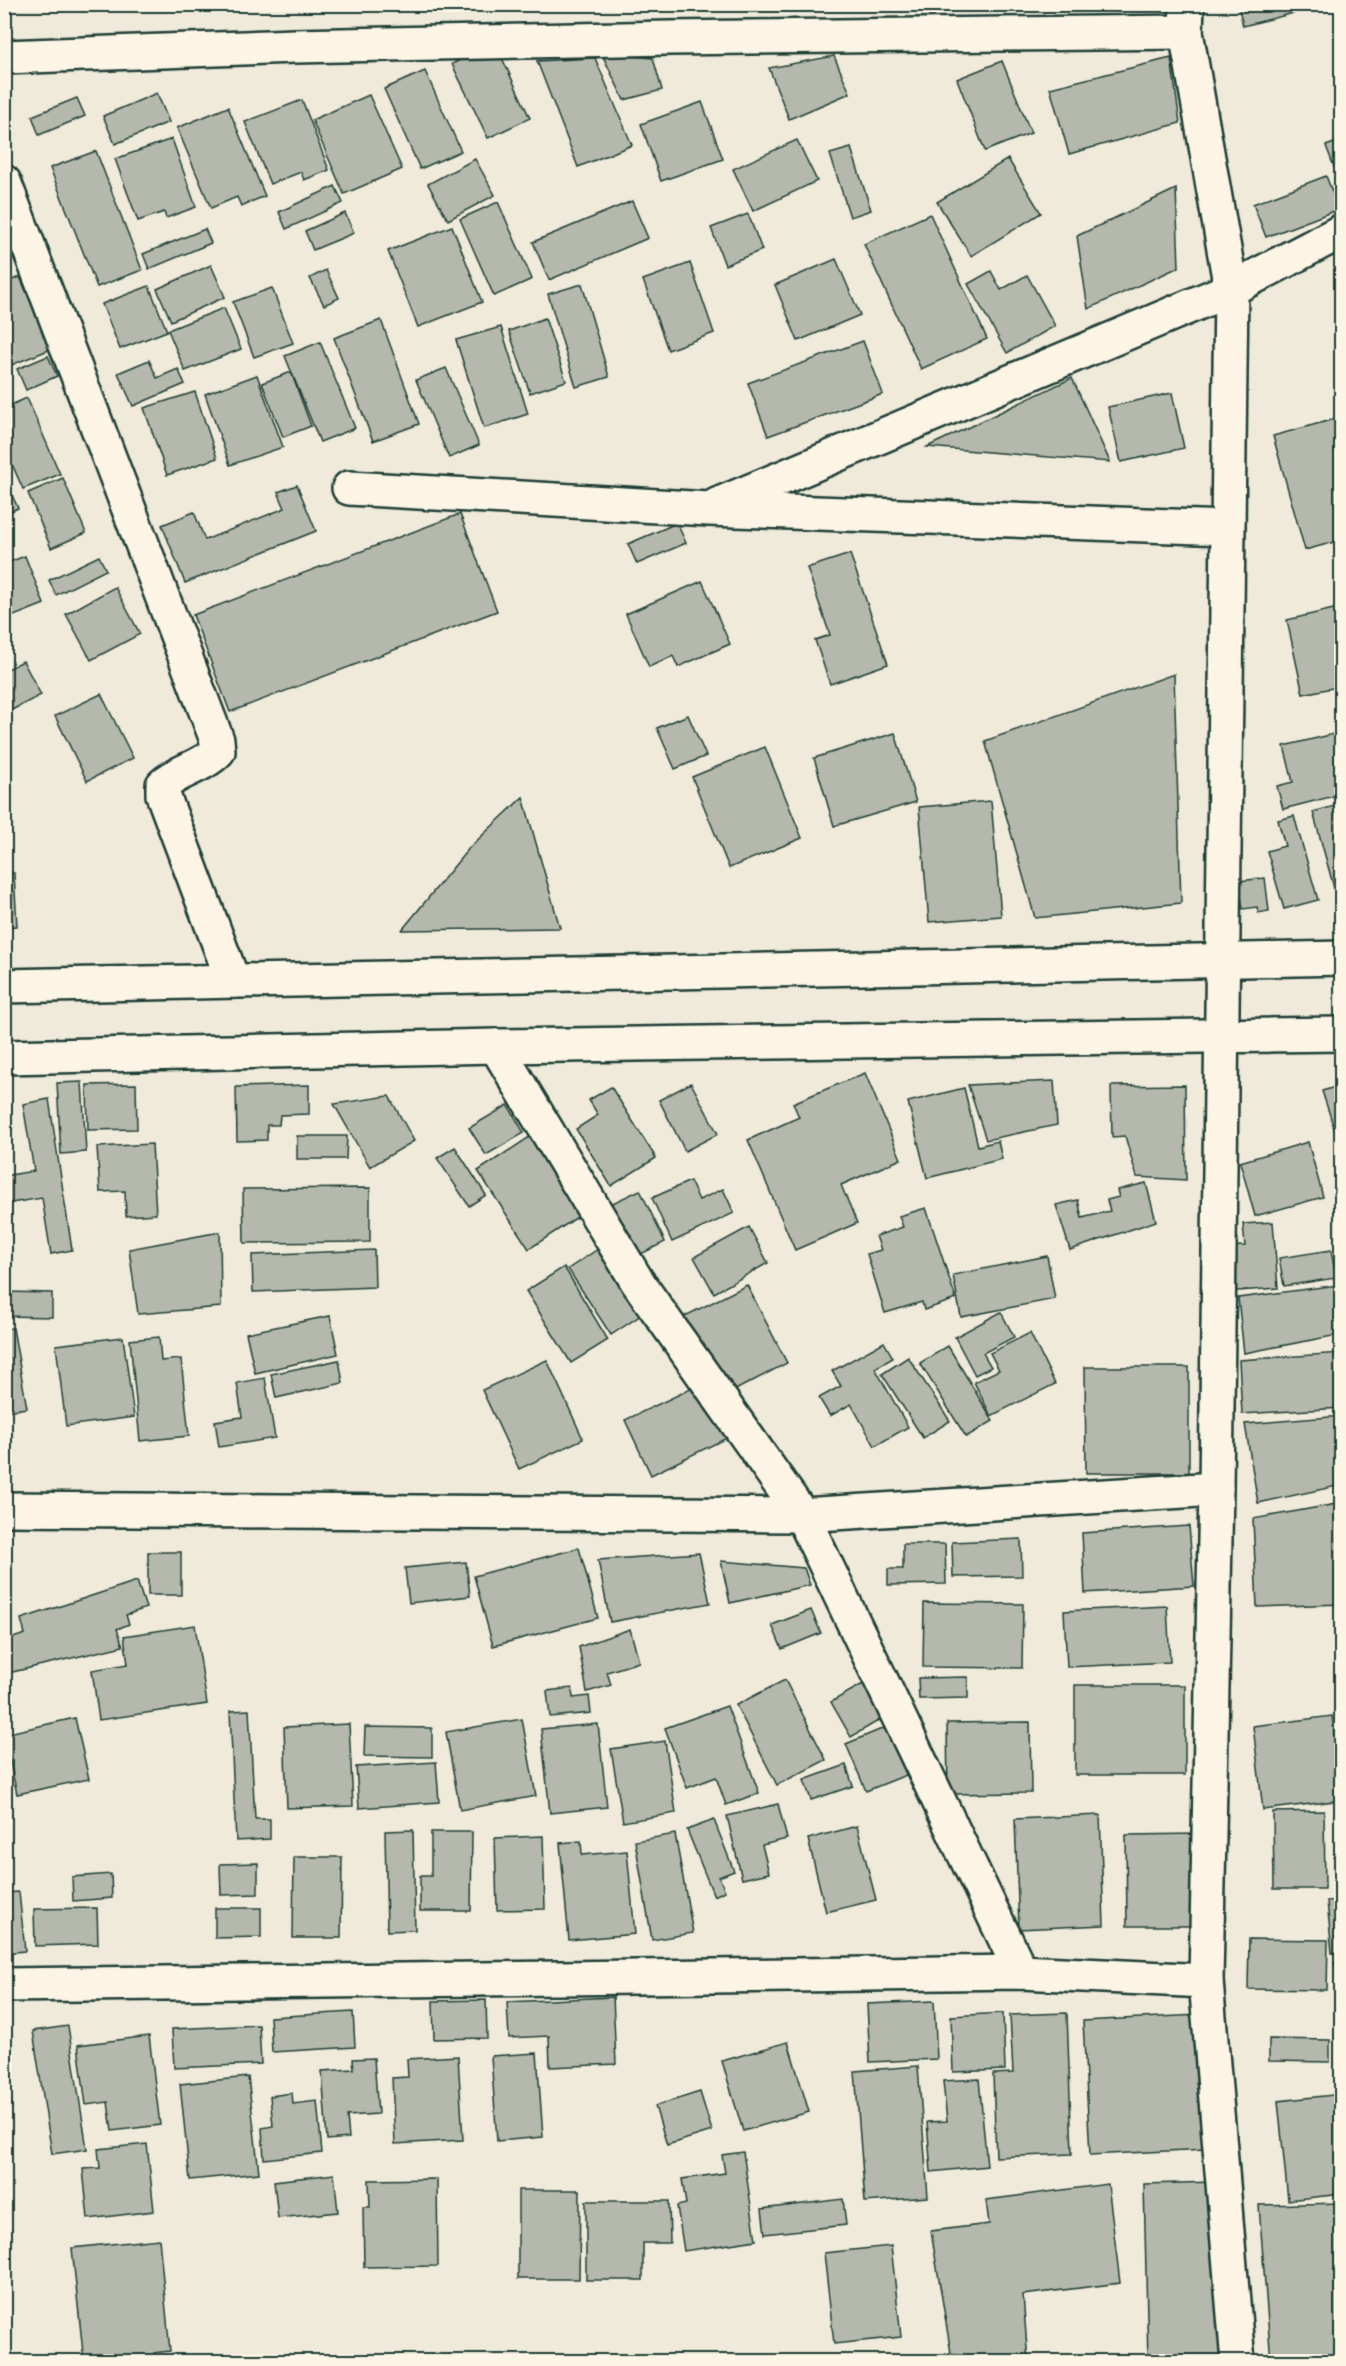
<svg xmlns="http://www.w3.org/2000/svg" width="1346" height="2366" font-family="Itim,sans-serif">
<rect width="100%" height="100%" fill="#efeada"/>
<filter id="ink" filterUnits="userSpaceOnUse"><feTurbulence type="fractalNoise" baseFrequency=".0167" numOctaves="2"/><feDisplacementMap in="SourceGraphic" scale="12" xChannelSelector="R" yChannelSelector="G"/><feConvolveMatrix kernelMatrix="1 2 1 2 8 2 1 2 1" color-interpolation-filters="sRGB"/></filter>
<g filter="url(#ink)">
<g fill="#b5b9ad" stroke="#1f3d34" stroke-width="1.5">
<polygon points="1238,4 1296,4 1298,12 1243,26"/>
<polygon points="495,43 530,118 488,138 452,64"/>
<polygon points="602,54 653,58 662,90 624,100"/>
<polygon points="834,56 850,93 789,119 769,68"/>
<polygon points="595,58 632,145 578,167 537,61"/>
<polygon points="1171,58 1180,123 1069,154 1050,88"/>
<polygon points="1002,61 1031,133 985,151 957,79"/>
<polygon points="425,71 461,151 420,169 384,89"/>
<polygon points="157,93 169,122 115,144 103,116"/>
<polygon points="369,95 402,169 344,194 312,120"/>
<polygon points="77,98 85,116 39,135 32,116"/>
<polygon points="302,100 329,170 304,180 301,172 270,184 245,122"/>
<polygon points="702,102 723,159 661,181 641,124"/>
<polygon points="228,107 265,196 241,206 237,197 211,208 177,128"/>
<polygon points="172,139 196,207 166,218 164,212 138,221 115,159"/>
<polygon points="797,140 817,181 753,211 733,169"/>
<polygon points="1342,140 1342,169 1336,172 1326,146"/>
<polygon points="851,148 871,210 850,217 830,154"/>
<polygon points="96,151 142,270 97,287 50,168"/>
<polygon points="475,159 495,195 448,220 428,184"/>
<polygon points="1008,159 1041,213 971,256 937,202"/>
<polygon points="1326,176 1339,209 1266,237 1253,204"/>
<polygon points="335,186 343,203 286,229 279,212"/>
<polygon points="1176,189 1179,267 1088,309 1077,236"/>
<polygon points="632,201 648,238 549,280 533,242"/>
<polygon points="498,202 532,279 494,296 460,219"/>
<polygon points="345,213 354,233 313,250 305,231"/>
<polygon points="748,214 762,250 725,265 711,228"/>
<polygon points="930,214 987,339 921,369 864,244"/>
<polygon points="452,226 482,302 418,327 388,251"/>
<polygon points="205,229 211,243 149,269 143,254"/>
<polygon points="836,259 860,315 798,341 775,285"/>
<polygon points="690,263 714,333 668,350 643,280"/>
<polygon points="211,265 225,297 171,321 157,289"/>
<polygon points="326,270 339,298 324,305 310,278"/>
<polygon points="991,271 1001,290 1027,275 1055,326 1007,353 968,284"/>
<polygon points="20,277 51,349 4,368 4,283"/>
<polygon points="582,284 609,377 576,387 548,294"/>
<polygon points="149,286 167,331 120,349 102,304"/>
<polygon points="272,288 293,343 254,357 233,302"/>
<polygon points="224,308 241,349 185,371 168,330"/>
<polygon points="545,318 566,381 530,393 509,331"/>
<polygon points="381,320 419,424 373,441 334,338"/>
<polygon points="501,327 528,414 484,428 456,340"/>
<polygon points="863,341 883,394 768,436 748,383"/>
<polygon points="320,342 355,428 320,442 285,356"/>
<polygon points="48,356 57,376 26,390 17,369"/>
<polygon points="149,360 157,378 178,369 185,384 133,406 118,373"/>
<polygon points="446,368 479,445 449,458 416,380"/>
<polygon points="291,372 311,426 283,437 262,383"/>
<polygon points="257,375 283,447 230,465 205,394"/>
<polygon points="1072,378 1110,462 927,447"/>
<polygon points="195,392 217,458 167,475 144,408"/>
<polygon points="1172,393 1184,448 1121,462 1108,407"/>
<polygon points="27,398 60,474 23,489 4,446 4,408"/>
<polygon points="1342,417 1342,540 1305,550 1273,436"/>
<polygon points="4,478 18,508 4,514"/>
<polygon points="63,478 86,533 51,548 28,493"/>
<polygon points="297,485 316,531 185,583 162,525 194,512 205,540 285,508 278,492"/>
<polygon points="460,514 497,611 230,712 193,615"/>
<polygon points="677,523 686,543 637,564 628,544"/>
<polygon points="850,554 888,664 830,684 815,640 830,635 807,568"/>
<polygon points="25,556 44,604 4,620 4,564"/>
<polygon points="99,556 106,570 56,595 49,580"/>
<polygon points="702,581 730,644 678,667 673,656 649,667 626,614"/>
<polygon points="115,587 140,634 91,660 66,614"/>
<polygon points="1342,607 1342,686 1303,694 1287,620"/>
<polygon points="23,661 41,695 4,714 4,671"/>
<polygon points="1174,674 1181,903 1035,918 985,741"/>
<polygon points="101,694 133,758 87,781 55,716"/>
<polygon points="688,715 706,756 675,769 657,728"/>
<polygon points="4,722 11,739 4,742"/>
<polygon points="1342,732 1342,794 1283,809 1277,786 1293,782 1284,746"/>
<polygon points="895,733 916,802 834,826 814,758"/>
<polygon points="765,747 802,838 729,868 692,777"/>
<polygon points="523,797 560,928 402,930 469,848"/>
<polygon points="991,801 1001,916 929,922 919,807"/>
<polygon points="1342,804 1342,906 1339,906 1313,812"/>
<polygon points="1294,816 1318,900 1284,909 1267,851 1285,846 1278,820"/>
<polygon points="4,873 14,873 17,926 4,927"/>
<polygon points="1265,878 1269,911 1258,913 1257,907 1243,909 1239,881"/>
<polygon points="865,1073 901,1159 841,1185 857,1223 795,1250 748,1140 799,1117 793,1103"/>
<polygon points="1054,1081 1057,1125 986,1140 968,1085"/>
<polygon points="82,1082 86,1152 61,1154 57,1083"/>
<polygon points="691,1083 718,1134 685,1151 659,1100"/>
<polygon points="136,1084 137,1129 88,1130 87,1085"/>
<polygon points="309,1085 309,1114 280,1115 279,1125 267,1125 267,1140 237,1141 236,1087"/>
<polygon points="1185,1085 1186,1180 1137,1177 1125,1136 1112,1137 1111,1086"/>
<polygon points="1342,1085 1342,1152 1322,1091"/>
<polygon points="611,1087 656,1158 611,1186 576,1129 598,1115 589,1100"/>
<polygon points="964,1088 978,1146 998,1141 1002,1159 927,1178 908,1102"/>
<polygon points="389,1096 414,1141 370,1167 334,1104"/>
<polygon points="49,1099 72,1250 51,1254 42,1198 4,1204 4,1176 34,1171 23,1104"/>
<polygon points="508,1105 524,1133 486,1155 469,1128"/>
<polygon points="534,1134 585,1212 529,1249 478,1171"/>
<polygon points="297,1136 347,1136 346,1159 297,1159"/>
<polygon points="1308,1142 1323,1197 1255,1216 1240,1162"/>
<polygon points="152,1144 156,1214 126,1216 125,1191 100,1192 97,1147"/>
<polygon points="455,1147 486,1195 469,1206 437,1158"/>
<polygon points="690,1181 699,1200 723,1189 734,1213 672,1242 652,1198"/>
<polygon points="1146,1183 1156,1221 1070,1250 1056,1205 1078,1200 1082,1218 1110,1211 1107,1200 1119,1197 1117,1190"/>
<polygon points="370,1188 370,1242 244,1243 243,1189"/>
<polygon points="640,1190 665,1242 631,1259 606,1206"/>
<polygon points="926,1208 956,1299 924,1310 922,1302 885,1313 867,1254 881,1250 876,1236 903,1227 899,1216"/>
<polygon points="1273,1222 1278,1288 1225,1292 1222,1247 1245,1246 1243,1224"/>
<polygon points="749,1227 768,1263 714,1293 694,1257"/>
<polygon points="220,1232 221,1307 138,1314 129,1249"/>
<polygon points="598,1249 641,1315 611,1335 568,1269"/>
<polygon points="374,1250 375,1287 253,1292 252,1255"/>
<polygon points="1331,1250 1336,1278 1284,1286 1279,1258"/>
<polygon points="1047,1256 1055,1299 961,1317 953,1275"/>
<polygon points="564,1267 608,1340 571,1363 526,1291"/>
<polygon points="747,1285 787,1363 722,1397 681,1318"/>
<polygon points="1338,1285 1338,1335 1244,1353 1238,1298"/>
<polygon points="4,1292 52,1293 52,1317 4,1316"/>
<polygon points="1001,1312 1014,1337 983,1353 991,1367 975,1375 955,1337"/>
<polygon points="330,1316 338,1354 255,1373 246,1333"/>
<polygon points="13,1328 27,1408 4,1411 4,1329"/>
<polygon points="1030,1333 1055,1384 991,1416 974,1382 999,1370 990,1353"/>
<polygon points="123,1337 134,1417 66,1426 56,1345"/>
<polygon points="159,1337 161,1361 181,1359 189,1436 140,1441 130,1340"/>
<polygon points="884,1342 893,1358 875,1368 908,1427 875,1446 851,1404 830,1416 819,1398 841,1386 832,1371"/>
<polygon points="948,1346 993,1421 966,1437 920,1363"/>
<polygon points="1342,1353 1342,1408 1242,1414 1239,1360"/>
<polygon points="908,1357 950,1421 923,1438 882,1374"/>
<polygon points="339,1360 343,1383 276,1398 271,1374"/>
<polygon points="547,1360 583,1439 519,1469 482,1390"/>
<polygon points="1085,1367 1189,1367 1189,1473 1086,1473"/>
<polygon points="265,1378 275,1438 219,1447 215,1421 242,1417 237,1383"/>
<polygon points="703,1383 729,1437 651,1475 625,1420"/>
<polygon points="1342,1416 1342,1485 1258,1503 1245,1424"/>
<polygon points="1342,1503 1342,1604 1257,1607 1253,1519"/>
<polygon points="1189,1526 1194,1586 1085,1593 1082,1533"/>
<polygon points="1021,1539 1022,1576 953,1577 952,1542"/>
<polygon points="903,1544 945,1544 946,1584 888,1585 888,1569 903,1569"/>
<polygon points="579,1548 598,1618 493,1646 474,1576"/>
<rect x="148" y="1552" width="33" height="43"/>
<polygon points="699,1553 710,1603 610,1622 598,1560"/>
<polygon points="721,1561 804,1568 810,1585 730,1603"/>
<polygon points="466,1562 470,1596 409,1603 405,1568"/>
<polygon points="137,1581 146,1608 126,1615 129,1624 117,1629 123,1646 4,1674 4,1641 25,1634 21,1619"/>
<polygon points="924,1603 1023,1604 1022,1668 923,1667"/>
<polygon points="1167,1606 1170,1662 1067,1667 1064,1611"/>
<polygon points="811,1610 821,1633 782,1649 772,1625"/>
<polygon points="195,1625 207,1704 99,1720 92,1670 128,1664 124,1636"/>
<polygon points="630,1629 639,1662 607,1672 611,1685 587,1692 579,1647"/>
<polygon points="968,1677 968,1698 919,1699 918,1678"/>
<polygon points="785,1680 826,1760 777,1785 736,1705"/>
<polygon points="870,1680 890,1714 851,1737 831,1702"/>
<rect x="1075" y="1685" width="110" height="90"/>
<polygon points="572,1688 573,1698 589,1696 591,1713 550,1717 547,1691"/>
<polygon points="727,1706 759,1793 726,1805 716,1777 687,1788 665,1728"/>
<polygon points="249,1710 255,1819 270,1819 270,1839 236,1841 230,1711"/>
<polygon points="1332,1716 1342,1800 1263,1810 1253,1726"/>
<polygon points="75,1718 89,1779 17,1794 4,1734"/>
<polygon points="522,1719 536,1796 460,1810 446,1732"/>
<polygon points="1030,1722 1031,1793 948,1794 947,1723"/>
<polygon points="896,1723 916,1771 866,1791 846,1744"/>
<polygon points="349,1724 353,1806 287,1808 284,1727"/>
<polygon points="598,1724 607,1807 550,1813 541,1729"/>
<polygon points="365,1727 432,1728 432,1757 364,1756"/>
<polygon points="665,1741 676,1813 623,1822 611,1749"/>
<polygon points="436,1762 439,1802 359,1808 356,1767"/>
<polygon points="846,1765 853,1786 811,1800 804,1780"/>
<polygon points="778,1804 787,1839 762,1845 769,1873 742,1879 727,1816"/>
<polygon points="1324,1811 1325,1889 1274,1889 1273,1812"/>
<polygon points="1100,1815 1104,1925 1019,1929 1015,1819"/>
<polygon points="714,1820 734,1871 719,1877 725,1891 714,1896 687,1830"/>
<polygon points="857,1826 876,1900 826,1912 808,1839"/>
<polygon points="413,1830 415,1930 387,1931 385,1831"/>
<polygon points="431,1832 472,1832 471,1911 420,1911 420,1876 431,1876"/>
<polygon points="675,1834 693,1933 652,1940 635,1841"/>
<polygon points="1200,1834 1201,1926 1127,1926 1126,1835"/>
<polygon points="543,1836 545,1909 497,1910 495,1838"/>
<polygon points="581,1841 582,1855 627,1851 635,1934 569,1940 560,1843"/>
<polygon points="294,1857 342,1857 341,1938 293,1938"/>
<polygon points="258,1863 258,1894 221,1895 220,1864"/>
<polygon points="111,1874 112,1898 73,1901 72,1877"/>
<polygon points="19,1892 25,1951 4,1953 4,1893"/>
<polygon points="1342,1900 1342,1952 1332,1953 1327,1901"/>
<polygon points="97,1908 98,1944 35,1946 34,1909"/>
<polygon points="215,1908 261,1908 261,1937 215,1938"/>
<polygon points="1249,1939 1328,1940 1327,1990 1248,1989"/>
<polygon points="1342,1959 1342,1988 1334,1962"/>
<polygon points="613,1997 616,2064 550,2067 549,2036 509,2038 507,2002"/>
<polygon points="486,2000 487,2038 434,2039 433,2001"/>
<polygon points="934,2001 937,2059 870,2062 867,2004"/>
<polygon points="353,2012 355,2047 272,2052 270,2017"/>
<polygon points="1003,2013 1005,2070 953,2072 951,2016"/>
<polygon points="1067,2013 1072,2154 996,2157 993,2074 1013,2073 1010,2015"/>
<polygon points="1198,2015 1205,2149 1090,2155 1083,2021"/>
<polygon points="259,2025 261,2064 174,2068 172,2029"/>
<polygon points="68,2026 87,2149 52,2154 33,2031"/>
<polygon points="149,2036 160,2125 112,2131 108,2102 86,2105 78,2045"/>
<polygon points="1269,2039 1330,2040 1330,2062 1269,2061"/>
<polygon points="788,2042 809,2112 743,2131 722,2061"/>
<polygon points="537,2053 543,2137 497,2141 491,2056"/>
<polygon points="458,2056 463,2140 395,2144 392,2078 408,2077 407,2059"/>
<polygon points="374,2058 378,2114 347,2116 349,2138 327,2140 322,2071 354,2069 353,2059"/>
<polygon points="918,2066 928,2197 865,2202 855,2071"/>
<polygon points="248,2077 259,2173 190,2180 180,2084"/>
<polygon points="979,2079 987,2166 931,2172 927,2122 947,2121 943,2081"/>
<polygon points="700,2092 712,2131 667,2145 655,2106"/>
<polygon points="292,2093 293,2104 317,2101 322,2153 264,2159 262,2128 273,2126 270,2096"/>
<polygon points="1342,2094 1342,2194 1288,2200 1278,2101"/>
<polygon points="147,2144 154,2211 88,2219 83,2169 100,2168 98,2149"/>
<polygon points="743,2152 756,2240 684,2251 677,2206 686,2204 682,2179 725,2173 722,2155"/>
<polygon points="334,2174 338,2212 278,2218 274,2181"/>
<polygon points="437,2179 438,2266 364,2267 363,2207 370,2207 369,2180"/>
<polygon points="1216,2182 1220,2362 1148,2362 1144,2184"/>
<polygon points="1108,2184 1120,2283 1023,2295 1028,2362 985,2362 951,2353 931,2231 989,2224 986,2200"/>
<polygon points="518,2190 580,2190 579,2279 518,2279"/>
<polygon points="843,2199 846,2225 765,2234 762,2209"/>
<polygon points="586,2201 669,2201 670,2243 643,2243 643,2280 586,2280"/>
<polygon points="1342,2203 1342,2362 1271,2362 1259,2205"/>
<polygon points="159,2239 170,2351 154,2353 155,2362 84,2362 72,2248"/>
<polygon points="891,2246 901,2337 834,2344 824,2253"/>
</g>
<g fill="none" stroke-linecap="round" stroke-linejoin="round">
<defs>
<g id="minor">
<polyline points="1187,4 1186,32 1231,289 1216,1489 1206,1981 1238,2362"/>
<polyline points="4,57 295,46 669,38 1186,32"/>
<path d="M 4,182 L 217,740 L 218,751 C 203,767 179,770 163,785 L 163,795 L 233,981"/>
<polyline points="349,488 709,509 1227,528"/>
<polyline points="717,505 1231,289 1342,231"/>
<polyline points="4,986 1342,958"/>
<polyline points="496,1046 637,1281 802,1515 1021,1972"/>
<polyline points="4,1057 496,1046 1342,1034"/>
<polyline points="4,1509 802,1515 1216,1489"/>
<polyline points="4,1985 1021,1972 1206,1981"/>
</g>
</defs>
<use href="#minor" stroke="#1f3d34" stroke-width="38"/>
<use href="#minor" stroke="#fcf5e5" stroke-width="33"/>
</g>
</g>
<rect width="1346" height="2366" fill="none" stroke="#fcf5e5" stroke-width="24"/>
<rect x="12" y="12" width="1322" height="2342" fill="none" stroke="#1f3d34" stroke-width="2" filter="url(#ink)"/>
</svg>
